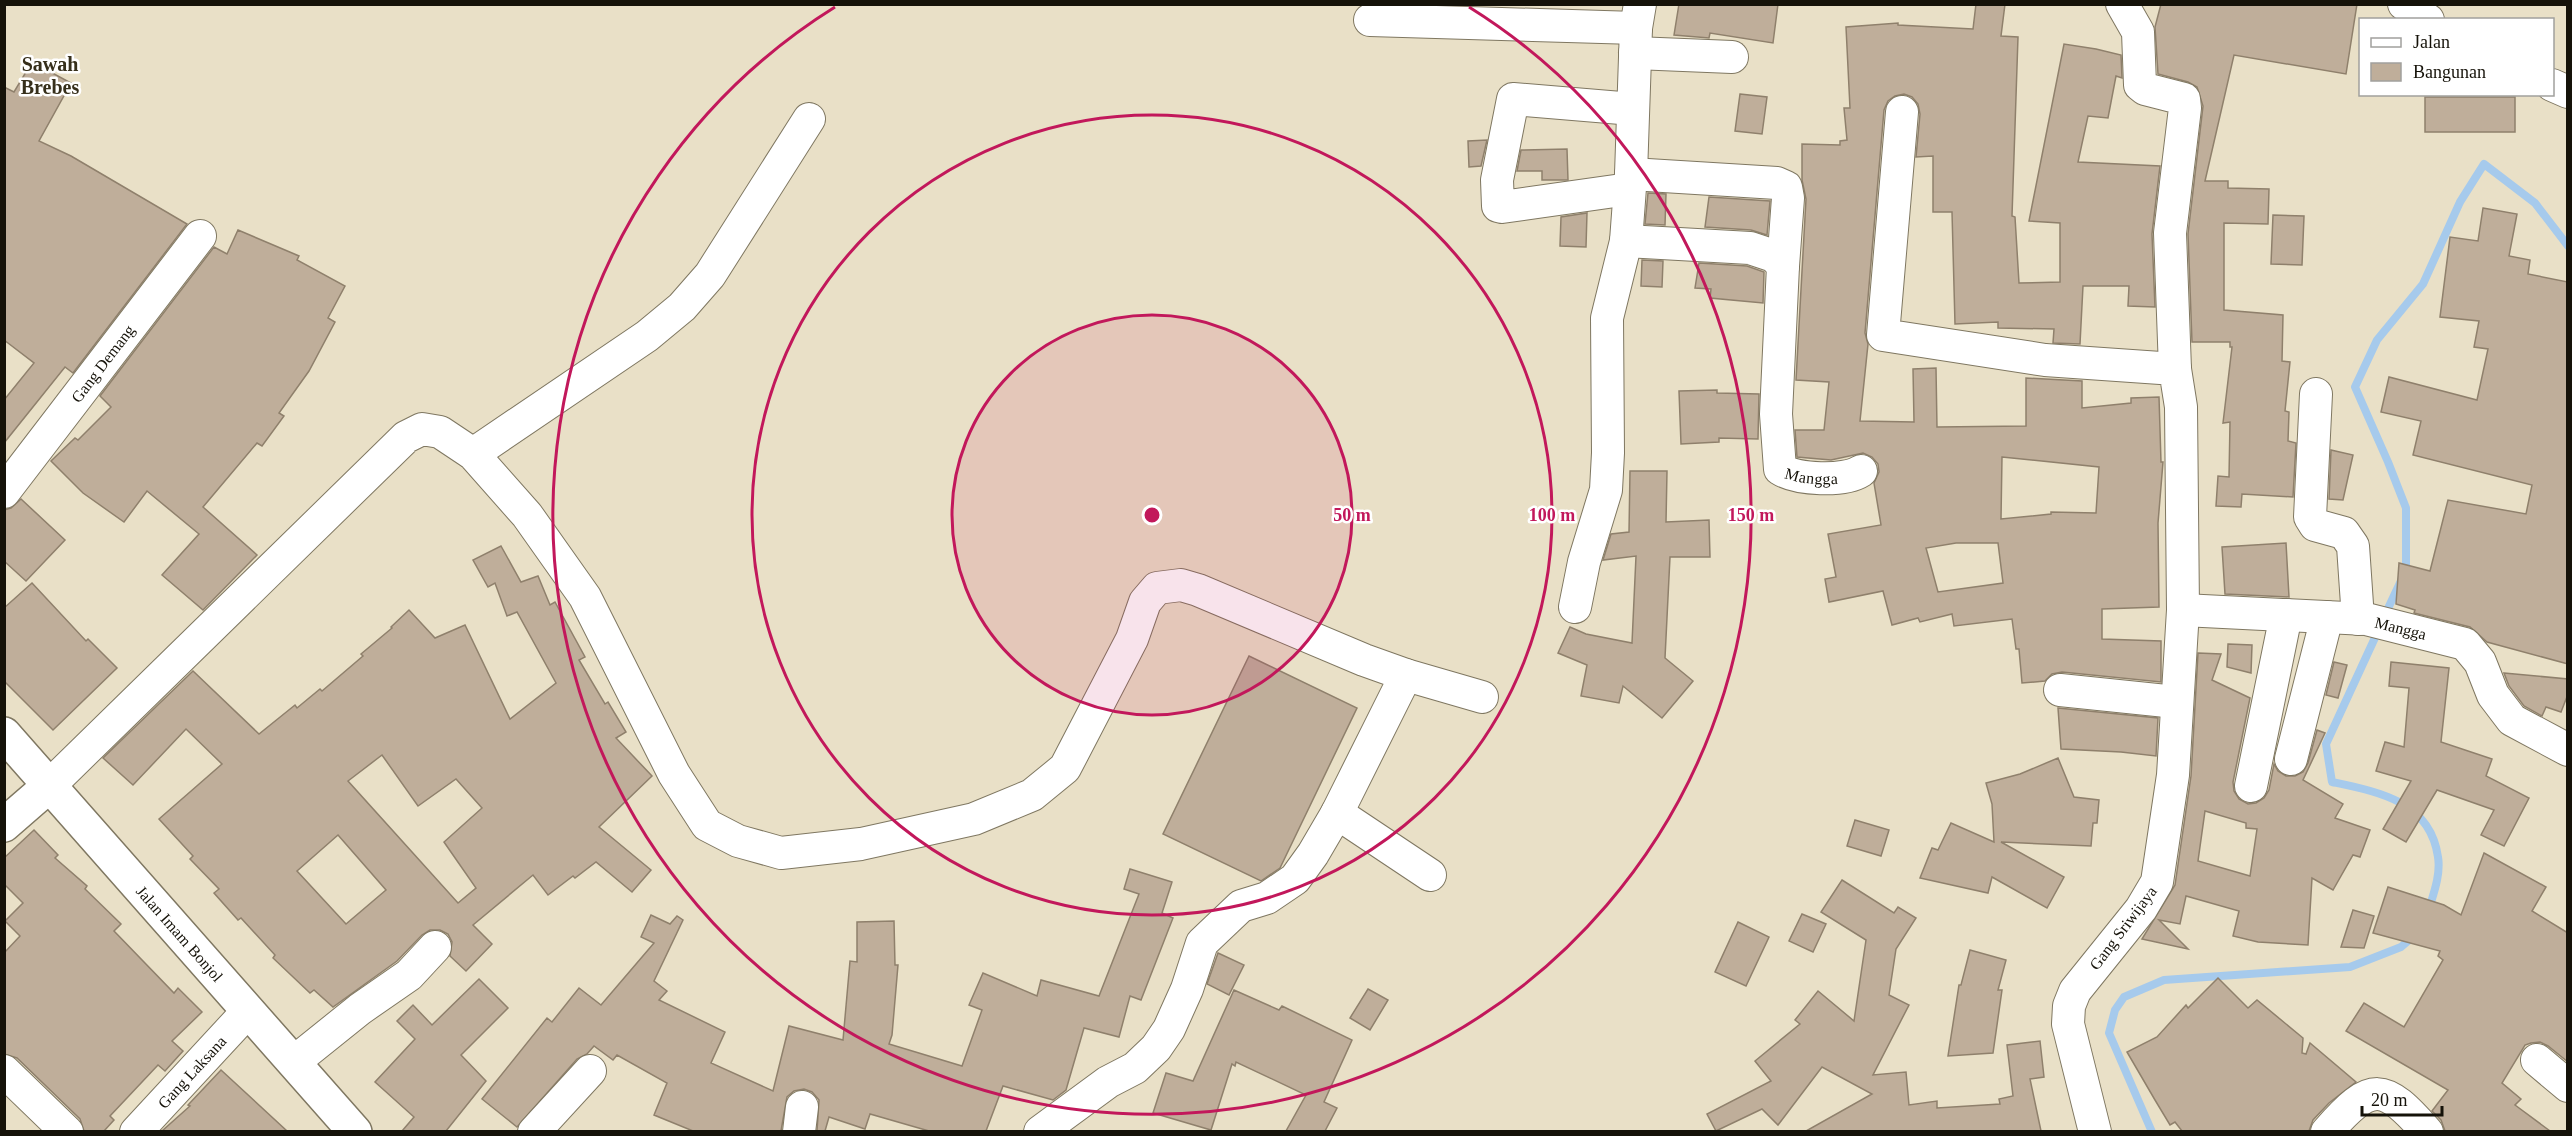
<svg xmlns="http://www.w3.org/2000/svg" width="2572" height="1136" font-family="'Times New Roman',serif">
<rect width="100%" height="100%" fill="#e9e0c7"/>
<g fill="none" stroke-linecap="round" stroke-linejoin="round">
<g stroke="#a6caec" stroke-width="8">
<polyline points="2384,617 2406,570 2406,508 2388,462 2355,387 2377,340 2423,284 2460,202 2484,164 2535,203 2568,246"/>
<path d="M 2379,629 L 2326,744 L 2332,782 C 2379,792 2430,801 2438,857 C 2441,875 2433,895 2428,912"/>
<polyline points="2152,1132 2109,1033 2115,1010 2124,997 2164,980 2350,967 2401,947 2415,935"/>
</g>
</g>
<g fill="#bfae9a" stroke="#8f806c" stroke-width="1.5" fill-rule="evenodd">
<polygon points="1679,4 1778,4 1773,43 1710,33 1709,38 1674,35"/>
<path d="M 1976,4 L 2005,4 L 2001,36 L 2018,37 L 2012,216 L 2015,217 L 2019,283 L 2060,282 L 2060,223 L 2029,221 L 2064,44 L 2096,49 L 2121,55 L 2122,78 L 2116,76 L 2108,118 L 2088,116 L 2078,162 L 2160,166 L 2152,234 L 2155,307 L 2128,306 L 2129,286 L 2083,286 L 2080,344 L 2053,343 L 2054,329 L 1998,328 L 1998,322 L 1955,324 L 1952,212 L 1933,212 L 1933,156 L 1916,157 L 1920,114 L 1918,104 L 1912,97 L 1904,94 L 1895,96 L 1888,101 L 1884,110 L 1865,333 L 1868,344 L 1860,421 L 1914,422 L 1913,369 L 1936,368 L 1937,427 L 2026,426 L 2026,378 L 2082,381 L 2082,408 L 2131,403 L 2131,398 L 2159,397 L 2161,462 L 2163,462 L 2158,523 L 2159,607 L 2102,609 L 2102,639 L 2161,641 L 2161,682 L 2062,672 L 2052,674 L 2045,681 L 2022,683 L 2019,649 L 2016,649 L 2012,619 L 1954,626 L 1952,614 L 1920,622 L 1918,618 L 1892,625 L 1883,591 L 1829,602 L 1825,579 L 1836,577 L 1828,534 L 1881,525 L 1874,483 L 1879,472 L 1878,464 L 1872,457 L 1863,453 L 1831,460 L 1797,457 L 1795,430 L 1824,430 L 1829,382 L 1796,380 L 1806,199 L 1802,180 L 1802,144 L 1840,145 L 1840,141 L 1847,140 L 1844,108 L 1850,108 L 1846,27 L 1898,23 L 1898,25 L 1973,29 ZM 2002,457 L 2099,467 L 2096,513 L 2051,512 L 2051,514 L 2001,519 ZM 1956,543 L 1998,543 L 2003,583 L 1938,592 L 1926,548 Z"/>
<polygon points="2161,4 2357,4 2346,74 2234,55 2205,181 2228,181 2228,188 2269,189 2268,224 2224,223 2224,310 2283,315 2282,361 2290,362 2285,411 2289,412 2288,441 2296,443 2293,497 2242,494 2241,507 2216,506 2218,476 2229,477 2230,422 2223,423 2232,347 2230,347 2230,342 2192,342 2188,234 2203,106 2197,87 2188,82 2158,74 2155,27"/>
<polygon points="32,62 71,83 39,141 71,156 187,224 73,373 65,367 4,443 4,400 34,363 4,340 4,87 14,92"/>
<polygon points="1740,94 1767,97 1762,134 1735,131"/>
<rect x="2425" y="97" width="90" height="35"/>
<polygon points="1487,140 1481,166 1469,167 1468,141"/>
<polygon points="1567,149 1568,180 1542,180 1542,171 1517,171 1521,150"/>
<polygon points="1648,193 1666,194 1665,225 1645,224"/>
<polygon points="1709,197 1770,201 1767,235 1751,230 1705,227"/>
<polygon points="2483,208 2517,214 2509,256 2530,260 2528,274 2568,282 2568,664 2487,642 2470,627 2414,613 2415,610 2396,604 2399,563 2430,571 2448,500 2526,514 2532,485 2413,455 2421,421 2381,412 2389,377 2477,400 2488,349 2474,347 2479,321 2440,317 2450,237 2478,241"/>
<polygon points="1587,213 1586,247 1560,246 1561,217"/>
<polygon points="2273,215 2304,216 2302,265 2271,264"/>
<polygon points="238,230 299,256 297,260 345,286 328,318 335,322 309,371 279,413 284,416 262,446 257,443 203,507 257,555 203,610 162,575 199,534 147,491 124,522 83,493 51,461 75,438 78,440 111,407 100,396 214,247 227,254"/>
<polygon points="1642,260 1663,261 1662,287 1641,286"/>
<polygon points="1699,263 1747,266 1764,272 1763,303 1710,298 1711,289 1695,288"/>
<polygon points="1717,390 1717,393 1759,394 1758,439 1719,438 1719,442 1681,444 1679,391"/>
<polygon points="2331,450 2353,455 2343,500 2329,499"/>
<polygon points="1630,471 1667,471 1666,522 1709,520 1710,557 1670,557 1665,658 1693,681 1662,718 1623,686 1619,703 1581,696 1587,665 1558,653 1570,627 1586,634 1632,643 1636,556 1603,560 1611,534 1629,532"/>
<polygon points="21,499 65,540 26,581 4,561 4,510 11,508"/>
<polygon points="2286,543 2289,597 2225,594 2222,547"/>
<path d="M 501,546 L 521,582 L 538,576 L 550,605 L 555,602 L 585,657 L 579,660 L 605,704 L 608,702 L 626,732 L 616,738 L 652,776 L 599,827 L 651,870 L 632,892 L 596,862 L 575,878 L 573,876 L 548,895 L 533,875 L 473,925 L 492,944 L 466,971 L 450,956 L 452,942 L 448,934 L 440,930 L 430,930 L 422,935 L 397,961 L 333,1007 L 314,990 L 310,993 L 273,958 L 275,955 L 241,918 L 238,920 L 214,893 L 219,889 L 190,859 L 193,856 L 159,819 L 222,764 L 186,729 L 133,785 L 103,758 L 193,671 L 259,734 L 295,705 L 297,708 L 320,689 L 322,691 L 363,656 L 361,654 L 392,628 L 391,627 L 409,610 L 435,638 L 465,625 L 510,719 L 556,683 L 517,612 L 507,616 L 495,583 L 488,587 L 473,560 ZM 382,755 L 418,806 L 456,779 L 482,808 L 444,842 L 476,888 L 458,903 L 348,781 ZM 338,835 L 386,890 L 346,924 L 297,871 Z"/>
<polygon points="32,583 86,641 88,639 117,668 53,730 4,681 4,608"/>
<polygon points="2228,644 2252,645 2251,673 2227,667"/>
<path d="M 2198,653 L 2221,654 L 2212,680 L 2250,698 L 2233,782 L 2234,791 L 2239,799 L 2248,804 L 2256,803 L 2264,798 L 2269,790 L 2274,764 L 2278,771 L 2286,776 L 2295,776 L 2303,772 L 2308,763 L 2317,730 L 2325,733 L 2303,780 L 2343,804 L 2335,818 L 2370,830 L 2360,857 L 2353,855 L 2333,890 L 2312,878 L 2308,945 L 2258,942 L 2233,936 L 2239,911 L 2186,896 L 2180,924 L 2159,920 L 2188,949 L 2142,939 L 2175,885 L 2191,776 ZM 2205,811 L 2246,823 L 2246,828 L 2257,829 L 2250,876 L 2198,861 Z"/>
<polygon points="1249,656 1357,708 1280,868 1261,881 1163,834"/>
<polygon points="2334,662 2347,665 2338,698 2326,695"/>
<polygon points="2391,662 2449,668 2441,742 2492,759 2486,776 2529,798 2504,846 2481,835 2494,810 2437,790 2406,842 2383,829 2411,781 2376,771 2385,742 2404,747 2409,688 2389,686"/>
<polygon points="2504,673 2568,679 2568,694 2561,712 2546,707 2542,716 2524,706 2509,686"/>
<polygon points="2058,708 2158,718 2156,756 2121,752 2061,749"/>
<polygon points="2058,758 2074,797 2099,800 2097,823 2093,823 2091,846 2001,842 2064,877 2047,908 1992,877 1988,893 1920,878 1932,848 1938,850 1951,823 1994,842 1992,804 1986,783 2020,774"/>
<polygon points="1855,820 1889,830 1881,856 1847,846"/>
<polygon points="34,830 58,855 55,858 87,886 85,889 121,924 114,931 174,993 178,988 202,1012 172,1041 183,1051 165,1071 158,1065 110,1116 114,1120 104,1131 84,1131 80,1119 17,1058 4,1054 4,953 20,936 5,921 23,903 4,884 4,858"/>
<polygon points="2484,853 2546,887 2532,911 2568,933 2568,1062 2548,1046 2540,1042 2531,1043 2525,1045 2502,1083 2521,1099 2515,1105 2550,1131 2445,1131 2441,1120 2432,1111 2448,1090 2346,1031 2364,1003 2404,1027 2443,960 2438,956 2440,951 2373,933 2388,887 2444,905 2461,915"/>
<polygon points="1130,869 1172,882 1162,913 1173,918 1141,1000 1130,996 1119,1037 1084,1028 1066,1090 1053,1100 1003,1086 986,1131 929,1131 870,1114 865,1129 829,1117 825,1131 817,1131 819,1100 812,1092 804,1089 794,1091 787,1097 781,1131 693,1131 654,1115 667,1083 617,1055 613,1060 594,1046 587,1054 577,1059 517,1127 482,1099 547,1018 552,1022 579,988 601,1005 654,943 641,937 651,915 670,924 677,916 683,920 654,981 667,991 659,1000 725,1032 711,1063 773,1091 789,1026 843,1040 850,961 857,962 857,922 894,921 895,965 898,965 892,1035 889,1044 962,1066 982,1010 969,1005 983,973 1037,996 1041,980 1099,996 1139,894 1124,889"/>
<polygon points="1842,880 1894,913 1898,907 1916,918 1896,949 1889,995 1909,1005 1873,1075 1906,1072 1909,1105 1937,1101 1937,1108 2000,1104 1999,1099 2013,1096 2007,1045 2040,1041 2044,1077 2030,1079 2041,1131 1806,1131 1872,1094 1822,1067 1778,1125 1762,1109 1716,1131 1707,1114 1771,1081 1755,1061 1800,1024 1795,1020 1818,991 1854,1021 1866,940 1821,912"/>
<polygon points="2353,910 2374,916 2364,948 2341,947"/>
<polygon points="1802,914 1826,924 1813,952 1789,941"/>
<polygon points="1738,922 1769,937 1746,986 1715,972"/>
<polygon points="1970,950 2006,960 1998,990 2002,990 1993,1053 1948,1056 1959,985 1961,985"/>
<polygon points="1218,953 1244,965 1229,995 1207,984"/>
<polygon points="2218,978 2248,1008 2257,1000 2303,1038 2302,1053 2306,1054 2310,1043 2356,1082 2329,1103 2313,1120 2309,1131 2182,1131 2175,1122 2170,1125 2155,1100 2127,1052 2157,1037 2186,1005 2188,1008"/>
<polygon points="479,979 508,1008 461,1055 486,1081 446,1131 402,1131 414,1117 375,1082 415,1039 397,1021 413,1005 432,1025"/>
<polygon points="1368,989 1388,1000 1370,1030 1350,1018"/>
<polygon points="1234,990 1279,1010 1282,1006 1352,1040 1324,1102 1337,1108 1325,1131 1286,1131 1306,1095 1236,1062 1235,1066 1232,1064 1211,1130 1153,1113 1166,1073 1193,1081"/>
<polygon points="221,1070 287,1131 162,1131 190,1106 188,1105"/>
</g>
<g fill="none" stroke-linecap="round" stroke-linejoin="round">
<defs>
<g id="minor">
<polyline points="2122,4 2138,32 2140,85 2145,89 2184,99 2185,108 2170,233 2175,369"/>
<polyline points="2404,4 2428,20"/>
<polyline points="1370,20 1636,28"/>
<polyline points="1635,53 1732,57"/>
<polyline points="2552,85 2568,92"/>
<polyline points="1902,112 1883,335 2045,360 2175,369 2181,407 2183,610 2173,775 2157,882 2141,909 2075,991 2069,1006 2068,1024 2095,1132"/>
<polyline points="1631,174 1777,183 1786,187 1788,198 1783,266"/>
<polyline points="1629,189 1502,207 1498,206 1497,180 1513,99 1633,109"/>
<path id="s1" d="M 1626,241 L 1750,248 L 1774,256 L 1783,266 L 1776,414 L 1780,469 C 1797,480 1844,482 1861,471"/>
<polyline points="2316,394 2310,517 2315,525 2344,533 2353,546 2358,619"/>
<polyline points="473,454 647,336 682,307 710,275 809,119"/>
<path id="s2" d="M 4,492 L 200,236"/>
<polyline points="1575,607 1584,562 1606,490 1608,453 1607,318 1626,241 1631,174 1636,28 1640,4"/>
<path id="s3" d="M 2183,610 L 2366,619 L 2465,644 L 2480,662 L 2493,695 L 2512,720 L 2568,750"/>
<polyline points="1406,675 1482,697"/>
<polyline points="2060,690 2176,702"/>
<polyline points="2291,759 2327,617"/>
<polyline points="50,785 406,437 422,429 440,432 473,454 527,515 585,597 674,774 707,825 738,841 781,853 861,844 974,819 1032,795 1065,768 1132,639 1145,602 1157,588 1181,585 1198,590 1364,660 1406,675 1337,813 1313,854 1295,879 1267,898 1241,906 1202,943 1187,989 1169,1029 1156,1048 1135,1068 1108,1082 1040,1132"/>
<polyline points="2251,786 2286,615"/>
<polyline points="1337,813 1430,875"/>
<polyline points="2537,1060 2568,1086"/>
<polyline points="294,1062 360,1009 409,975 435,947"/>
<polyline points="4,1071 67,1132"/>
<path id="s4" d="M 136,1132 L 248,1011"/>
<polyline points="534,1132 590,1071"/>
<polyline points="799,1132 802,1107"/>
<path d="M 2327,1132 C 2372,1080 2384,1083 2427,1132"/>
</g>
<polyline id="major" points="4,825 50,785"/>
<g id="highway">
<path id="s5" d="M 4,734 L 355,1132"/>
</g>
</defs>
<use href="#minor" stroke="#7f7761" stroke-width="34"/>
<use href="#major" stroke="#7f7761" stroke-width="36"/>
<use href="#highway" stroke="#7f7761" stroke-width="36"/>
<use href="#minor" stroke="#fff" stroke-width="32"/>
<use href="#major" stroke="#fff" stroke-width="33"/>
<use href="#highway" stroke="#fff" stroke-width="33"/>
</g>
<circle cx="1152" cy="515" r="200" fill="#c2185b" fill-opacity=".12"/>
<g fill="none" stroke="#c2185b" stroke-width="3">
<circle cx="1152" cy="515" r="200"/>
<circle cx="1152" cy="515" r="400"/>
<path d="M1469 7A599 599 0 1 1 835 7"/>
</g>
<g text-anchor="middle" dominant-baseline="central" stroke-width="5" stroke-linejoin="round" paint-order="stroke">
<g font-size="16" fill="#151209" stroke="#fff">
<text stroke="none"><textPath href="#s2" startOffset="162">Gang Demang</textPath></text>
<text stroke="none"><textPath href="#s1" startOffset="399">Mangga</textPath></text>
<text stroke="none"><textPath href="#s3" startOffset="219">Mangga</textPath></text>
<text transform="translate(2123 928) rotate(-53)">Gang Sriwijaya</text>
<text stroke="none"><textPath href="#s5" startOffset="266">Jalan Imam Bonjol</textPath></text>
<text stroke="none"><textPath href="#s4" startOffset="82">Gang Laksana</textPath></text>
</g>
<g font-size="20" font-weight="bold" fill="#362f1b" stroke="#fff">
<text x="50" y="64">Sawah<tspan x="50" dy="23">Brebes</tspan></text>
</g>
</g>
<circle cx="1152" cy="515" r="9" fill="#c2185b" stroke="#fff" stroke-width="3"/>
<g font-size="18" text-anchor="middle" font-weight="bold" fill="#c2185b" stroke="#fff" stroke-width="5" stroke-linejoin="round" paint-order="stroke">
<text x="1352" y="521">50 m</text>
<text x="1552" y="521">100 m</text>
<text x="1751" y="521">150 m</text>
</g>
<rect width="2572" height="1136" fill="none" stroke="#151209" stroke-width="12"/>
<rect x="2359" y="18" width="195" height="78" fill="#ffffff" stroke="#a1a09d" stroke-width="1.5"/>
<rect x="2371" y="38" width="30" height="9" fill="#ffffff" stroke="#a1a09d" stroke-width="1.5"/>
<text x="2413" y="48" font-size="18" fill="#151209">Jalan</text>
<rect x="2371" y="63" width="30" height="18" fill="#bfae9a" stroke="#a1a09d" stroke-width="1.5"/>
<text x="2413" y="78" font-size="18" fill="#151209">Bangunan</text>
<path d="M2362 1106v9h80v-9" fill="none" stroke="#151209" stroke-width="3"/>
<text x="2371" y="1106" font-size="18" fill="#151209" stroke="#ffffff" stroke-width="4.5" paint-order="stroke">20 m</text>
</svg>
